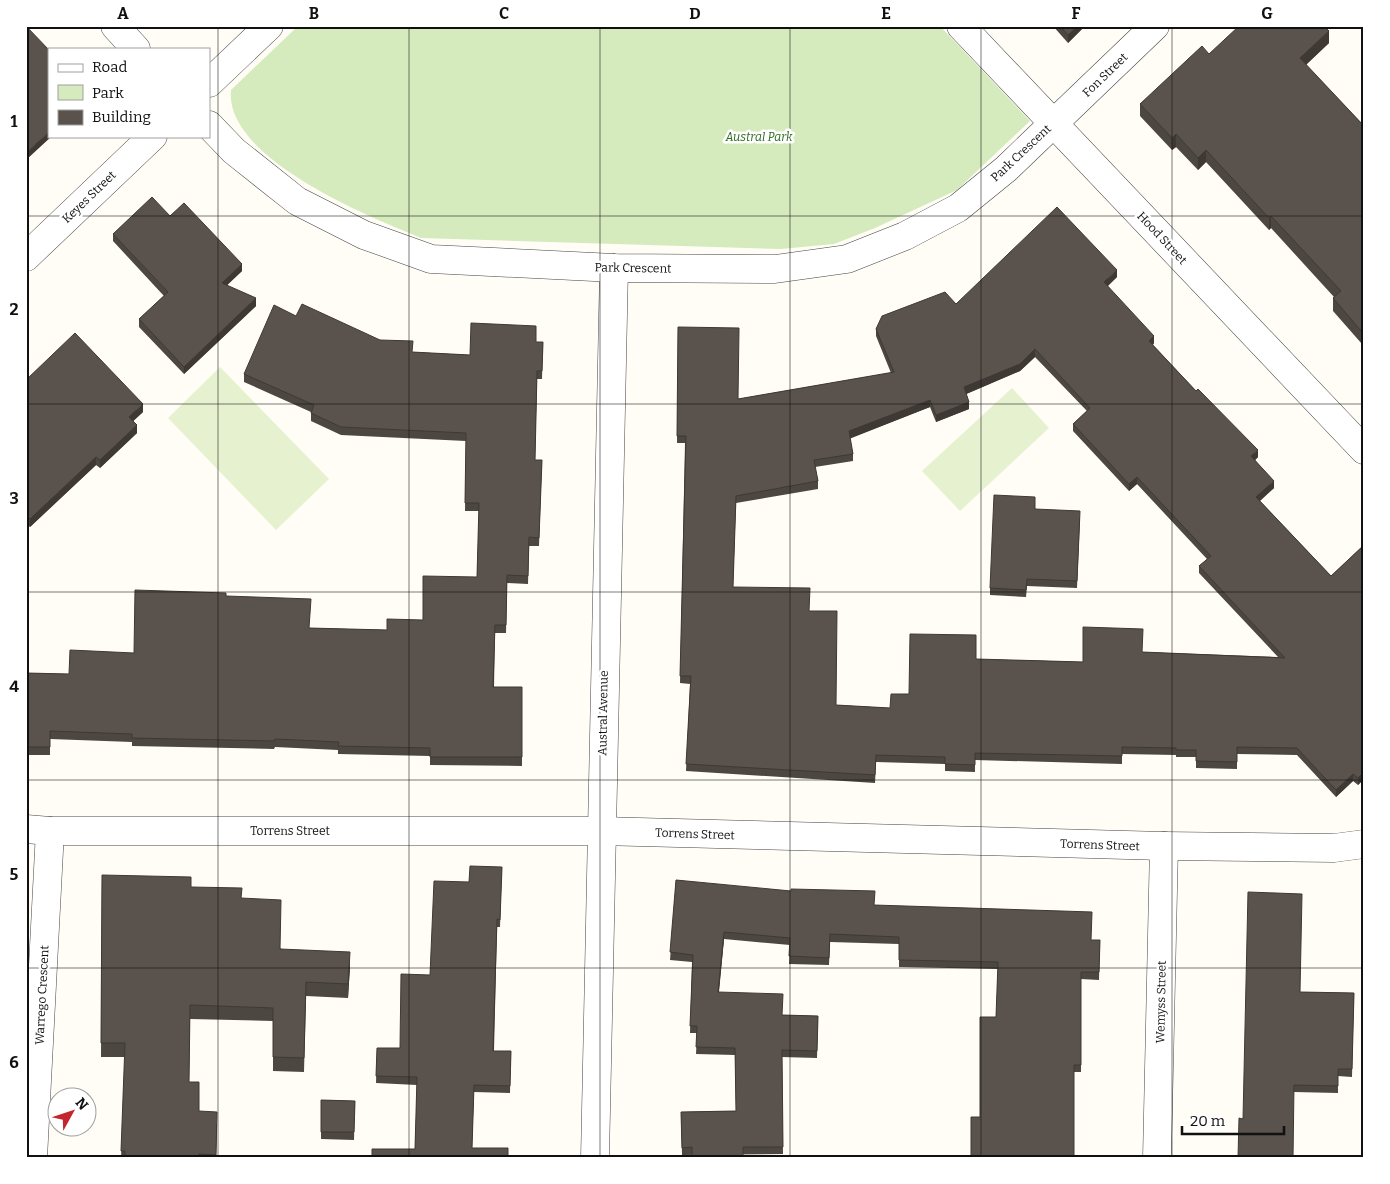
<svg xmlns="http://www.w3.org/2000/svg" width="1390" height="1184" font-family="Bitter,serif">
<rect width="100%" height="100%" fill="#fffdf5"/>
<path fill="#d5ebbd" d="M 298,26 L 940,26 L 1030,121 L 957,190 L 875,228 L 834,244 L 781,249 L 421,238 C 369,217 224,158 231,90 Z"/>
<g fill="#e6f2cf">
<polygon points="220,367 329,479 276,530 168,418"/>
<polygon points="1012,388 1049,428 960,511 922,471"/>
</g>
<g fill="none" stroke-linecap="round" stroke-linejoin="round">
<defs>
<g id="minor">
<polyline points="115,26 136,49"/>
<polyline points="961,26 1364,450"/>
<polyline points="209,83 269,26"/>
<polyline points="209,125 234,151 297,201 364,235 431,259 614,268 775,269 847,259 905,236 958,208 1006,169 1155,26"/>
<polyline points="26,257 153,136"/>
<polyline points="26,829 50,831 600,831 1164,846 1334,848 1364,844"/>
<polyline points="33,1158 50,831"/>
<polyline points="595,1158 614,268"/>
<polyline points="1157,1158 1164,846"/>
</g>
</defs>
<use href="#minor" stroke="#444" stroke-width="29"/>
<use href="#minor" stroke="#fff" stroke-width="28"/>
</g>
<g fill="#4d4742" fill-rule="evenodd">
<polygon points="1053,26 1085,26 1068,43"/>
<polygon points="1327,29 1329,43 1306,65 1364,126 1364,342 1362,344 1333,311 1333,298 1334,297 1271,228 1269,230 1206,162 1198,170 1176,147 1172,150 1140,116 1140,104 1209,54"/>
<polygon points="170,216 242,271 227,285 256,306 184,374 139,327 139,319 164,296 113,241 113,234"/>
<path d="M 1117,277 L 1107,286 L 1154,343 L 1153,345 L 1258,457 L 1255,460 L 1274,488 L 1260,501 L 1331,576 L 1364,545 L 1364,779 L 1358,785 L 1353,781 L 1336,797 L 1297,755 L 1237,754 L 1237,769 L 1196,768 L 1196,757 L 1176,757 L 1176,755 L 1122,754 L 1122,764 L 975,760 L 975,772 L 945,771 L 945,764 L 876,762 L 875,783 L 686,771 L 690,684 L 680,683 L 685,443 L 677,443 L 678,327 L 738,399 L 891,373 L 876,336 L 876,329 L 956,304 ZM 1035,357 L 1087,411 L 1073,424 L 1073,431 L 1129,491 L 1137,484 L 1207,559 L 1199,566 L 1199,573 L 1278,657 L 1142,652 L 1083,662 L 976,659 L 909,694 L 890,708 L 836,705 L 809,611 L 733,587 L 736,503 L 818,489 L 818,481 L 815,467 L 853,461 L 853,454 L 850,438 L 930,407 L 936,422 L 969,409 L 966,394 L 1020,371 Z"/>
<polygon points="296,316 380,340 412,352 470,355 536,342 543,342 542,379 537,379 535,460 542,460 539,546 529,546 528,584 507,583 506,633 495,633 494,687 522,687 522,766 430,765 430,756 338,754 338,750 275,747 274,749 132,746 132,742 50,739 50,755 26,755 26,673 69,674 134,653 226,596 310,628 387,630 423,620 477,577 479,511 465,511 466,441 341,435 311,421 311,412 244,382 244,374"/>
<polygon points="26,380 143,412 133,421 137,433 100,468 96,465 30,527 26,524"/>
<polygon points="1035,509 1080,518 1077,588 1027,586 1026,597 990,595 990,588"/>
<polygon points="502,867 500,927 497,927 494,1051 511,1051 510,1093 474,1092 472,1148 415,1149 417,1085 376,1083 377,1048 400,1048 469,882"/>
<polygon points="102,875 191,887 242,898 281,949 350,966 348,998 306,996 304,1072 273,1071 273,1021 190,1019 189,1082 199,1111 217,1125 216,1158 121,1158 125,1057 101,1057"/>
<polygon points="676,880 875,905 1091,940 1100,940 1099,980 1081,979 1081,1072 1074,1072 980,1117 996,1017 998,969 899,967 899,944 830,942 829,965 789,964 790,945 724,939 719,992 783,1015 818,1016 817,1058 782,1057 783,1154 682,1155 681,1112 736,1111 735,1055 696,1054 697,1033 690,1033 692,962 670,960"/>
<polygon points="1300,992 1354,993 1352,1077 1338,1076 1338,1093 1294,1092 1243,1119"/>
<polygon points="321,1100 355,1101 354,1140 321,1139"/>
</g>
<g fill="#3f3936">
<polygon points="1078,26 1085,26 1068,43 1068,35"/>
<polygon points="1329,31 1329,43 1300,70 1300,58"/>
<polygon points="49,132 49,136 52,136 26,160 26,153"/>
<polygon points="1176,134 1176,147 1172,150 1172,138"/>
<polygon points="1206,150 1206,162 1198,170 1198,158"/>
<polygon points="1271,216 1271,228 1269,230 1269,218"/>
<polygon points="242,264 242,271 222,290 222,283"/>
<polygon points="1117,270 1117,277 1104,290 1104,282"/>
<polygon points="256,298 256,306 184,374 184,367"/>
<polygon points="1364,330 1364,342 1362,344 1362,332"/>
<polygon points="1154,336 1154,343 1149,348 1149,341"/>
<polygon points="1035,349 1035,357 1020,371 964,395 964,387"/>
<polygon points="930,400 930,407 849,439 849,431"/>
<polygon points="969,402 969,409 936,422 936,415"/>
<polygon points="143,404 143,412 129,425 129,417"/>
<polygon points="137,425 137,433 100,468 100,460"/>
<polygon points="1258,450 1258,457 1251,464 1251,456"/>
<polygon points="96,457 96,465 30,527 30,519"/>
<polygon points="1137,477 1137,484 1129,491 1129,484"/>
<polygon points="1274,481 1274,488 1256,504 1256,497"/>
<polygon points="1364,772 1364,779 1358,785 1358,778"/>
<polygon points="1353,774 1353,781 1336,797 1336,790"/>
<polygon points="724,932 724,939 718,999 718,992"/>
<polygon points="350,952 350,966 348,998 348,984"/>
</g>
<g fill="#5a524d" stroke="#3f3936" fill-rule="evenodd">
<polygon points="26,26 49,50 49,132 26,153"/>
<polygon points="1060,26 1078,26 1068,35"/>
<polygon points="1239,26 1324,26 1329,31 1300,58 1364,126 1364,330 1362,332 1333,298 1341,291 1271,216 1269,218 1206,150 1198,158 1176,134 1172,138 1140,104 1202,46 1209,54"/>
<polygon points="152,197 170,216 184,203 242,264 222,283 256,298 184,367 139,319 168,292 113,234"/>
<path d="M 1057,207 L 1117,270 L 1104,282 L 1154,336 L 1149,341 L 1196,391 L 1198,389 L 1258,450 L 1251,456 L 1274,481 L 1256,497 L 1331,576 L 1364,545 L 1364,772 L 1358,778 L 1353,774 L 1336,790 L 1297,748 L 1237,747 L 1237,762 L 1196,761 L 1196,750 L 1176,750 L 1176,748 L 1122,747 L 1122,756 L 975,753 L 975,765 L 945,764 L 945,757 L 876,755 L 875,775 L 686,764 L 691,676 L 680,676 L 686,436 L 677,436 L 678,327 L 739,328 L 738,399 L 894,372 L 876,329 L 882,316 L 945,292 L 956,304 ZM 1035,349 L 1090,408 L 1073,424 L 1129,484 L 1137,477 L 1211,556 L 1199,566 L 1285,658 L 1142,652 L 1143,629 L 1083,627 L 1083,662 L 976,659 L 976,635 L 910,634 L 909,694 L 891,694 L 890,708 L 836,705 L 837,611 L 809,611 L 810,588 L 733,587 L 736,496 L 818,481 L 814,460 L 853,454 L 849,431 L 930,400 L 936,415 L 969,402 L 964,387 L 1020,364 Z"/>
<polygon points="302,304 380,340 413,341 412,352 470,355 471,323 536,326 536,342 543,342 542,371 537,371 535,460 542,460 539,538 529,537 528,576 507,575 506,625 495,625 493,687 522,687 522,757 430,757 430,748 338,746 339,742 275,739 274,741 132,738 132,734 50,731 50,747 26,747 26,673 69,674 70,650 134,653 135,590 226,593 226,596 311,599 309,628 387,630 387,619 423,620 423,576 477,577 479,503 465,503 466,433 341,427 311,413 314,405 244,374 274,305 296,316"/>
<polygon points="75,333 143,404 129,417 137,425 100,460 96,457 30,519 26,516 26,380"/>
<polygon points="994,495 1035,497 1035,509 1080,511 1077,581 1027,579 1026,590 990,588"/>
<polygon points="470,866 502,867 500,920 497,919 493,1051 511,1051 510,1086 474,1085 472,1148 508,1148 508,1158 372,1158 372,1149 415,1149 417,1077 376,1076 377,1048 400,1048 401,974 430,975 434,881 469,882"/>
<polygon points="102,875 191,877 191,887 242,888 241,898 281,900 280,949 350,952 348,984 306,982 304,1058 273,1057 273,1008 190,1005 189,1082 199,1082 199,1111 217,1112 216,1155 199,1154 199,1158 125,1158 125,1151 121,1151 125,1043 101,1043"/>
<polygon points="676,880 791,891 791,889 875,891 874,905 1092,912 1091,940 1100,940 1099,972 1081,972 1081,1065 1074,1065 1074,1158 971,1158 971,1117 980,1117 980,1017 996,1017 998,962 899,960 899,937 830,934 829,958 789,956 790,938 724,932 718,992 783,994 782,1015 818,1016 817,1051 782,1050 783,1147 743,1147 743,1158 692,1158 692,1147 682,1148 681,1112 736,1111 735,1048 696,1047 697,1026 690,1026 693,955 670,952"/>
<polygon points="1248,892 1302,894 1300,992 1354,993 1352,1069 1338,1069 1338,1086 1294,1085 1293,1158 1238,1158 1239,1118 1243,1119"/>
<polygon points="321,1100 355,1101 354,1132 321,1132"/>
</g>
<path fill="none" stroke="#111" stroke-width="1" stroke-opacity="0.55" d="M 218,26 L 218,1158M 409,26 L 409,1158M 600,26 L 600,1158M 790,26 L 790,1158M 981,26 L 981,1158M 1172,26 L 1172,1158M 26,216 L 1364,216M 26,404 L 1364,404M 26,592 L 1364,592M 26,780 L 1364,780M 26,968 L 1364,968"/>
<g text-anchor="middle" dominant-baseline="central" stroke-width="5" stroke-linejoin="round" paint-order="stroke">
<g font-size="12" fill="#111" stroke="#fff">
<text transform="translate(1105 75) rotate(-44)">Fon Street</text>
<text transform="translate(1021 153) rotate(-43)">Park Crescent</text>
<text transform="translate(89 197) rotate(-44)">Keyes Street</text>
<text transform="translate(1162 238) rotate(47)">Hood Street</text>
<text transform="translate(633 268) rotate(1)">Park Crescent</text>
<text transform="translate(603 713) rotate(-89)">Austral Avenue</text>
<text x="290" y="831">Torrens Street</text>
<text transform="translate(695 834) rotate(2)">Torrens Street</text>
<text transform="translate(1100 845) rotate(2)">Torrens Street</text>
<text transform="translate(42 995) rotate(-87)">Warrego Crescent</text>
<text transform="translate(1161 1002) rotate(-89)">Wemyss Street</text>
</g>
<g font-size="12" font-style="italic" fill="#2f6b1f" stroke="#fff">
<text x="759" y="137">Austral Park</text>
</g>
</g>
<rect width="1390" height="1184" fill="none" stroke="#ffffff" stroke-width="55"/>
<rect x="48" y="48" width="162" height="90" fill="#ffffff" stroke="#a0a0a0"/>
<rect x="58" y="64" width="25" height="8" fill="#ffffff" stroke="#a0a0a0"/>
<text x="92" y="72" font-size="15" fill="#111111">Road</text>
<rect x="58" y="85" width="25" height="15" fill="#d5ebbd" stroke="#a0a0a0"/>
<text x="92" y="98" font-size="15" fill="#111111">Park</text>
<rect x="58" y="110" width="25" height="15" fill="#5a524d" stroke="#a0a0a0"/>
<text x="92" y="122" font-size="15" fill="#111111">Building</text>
<g transform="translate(72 1112) rotate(50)"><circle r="24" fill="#ffffff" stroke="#a0a0a0"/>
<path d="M0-4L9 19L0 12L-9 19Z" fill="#c4262e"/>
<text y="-8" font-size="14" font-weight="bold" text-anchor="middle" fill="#111111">N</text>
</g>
<path d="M1182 1126v8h102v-8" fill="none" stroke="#111111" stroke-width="2.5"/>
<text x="1190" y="1126" font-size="15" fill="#111111" stroke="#ffffff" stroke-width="4" paint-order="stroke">20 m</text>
<rect x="28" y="28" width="1334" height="1128" fill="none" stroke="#111" stroke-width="2"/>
<g font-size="16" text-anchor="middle" font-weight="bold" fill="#111">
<text x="123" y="19">A</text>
<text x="314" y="19">B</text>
<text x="504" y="19">C</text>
<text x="695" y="19">D</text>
<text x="886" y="19">E</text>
<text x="1076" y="19">F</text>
<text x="1267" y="19">G</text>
<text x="14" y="127">1</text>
<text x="14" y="315">2</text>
<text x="14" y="504">3</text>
<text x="14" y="692">4</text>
<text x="14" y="880">5</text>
<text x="14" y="1068">6</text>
</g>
</svg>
